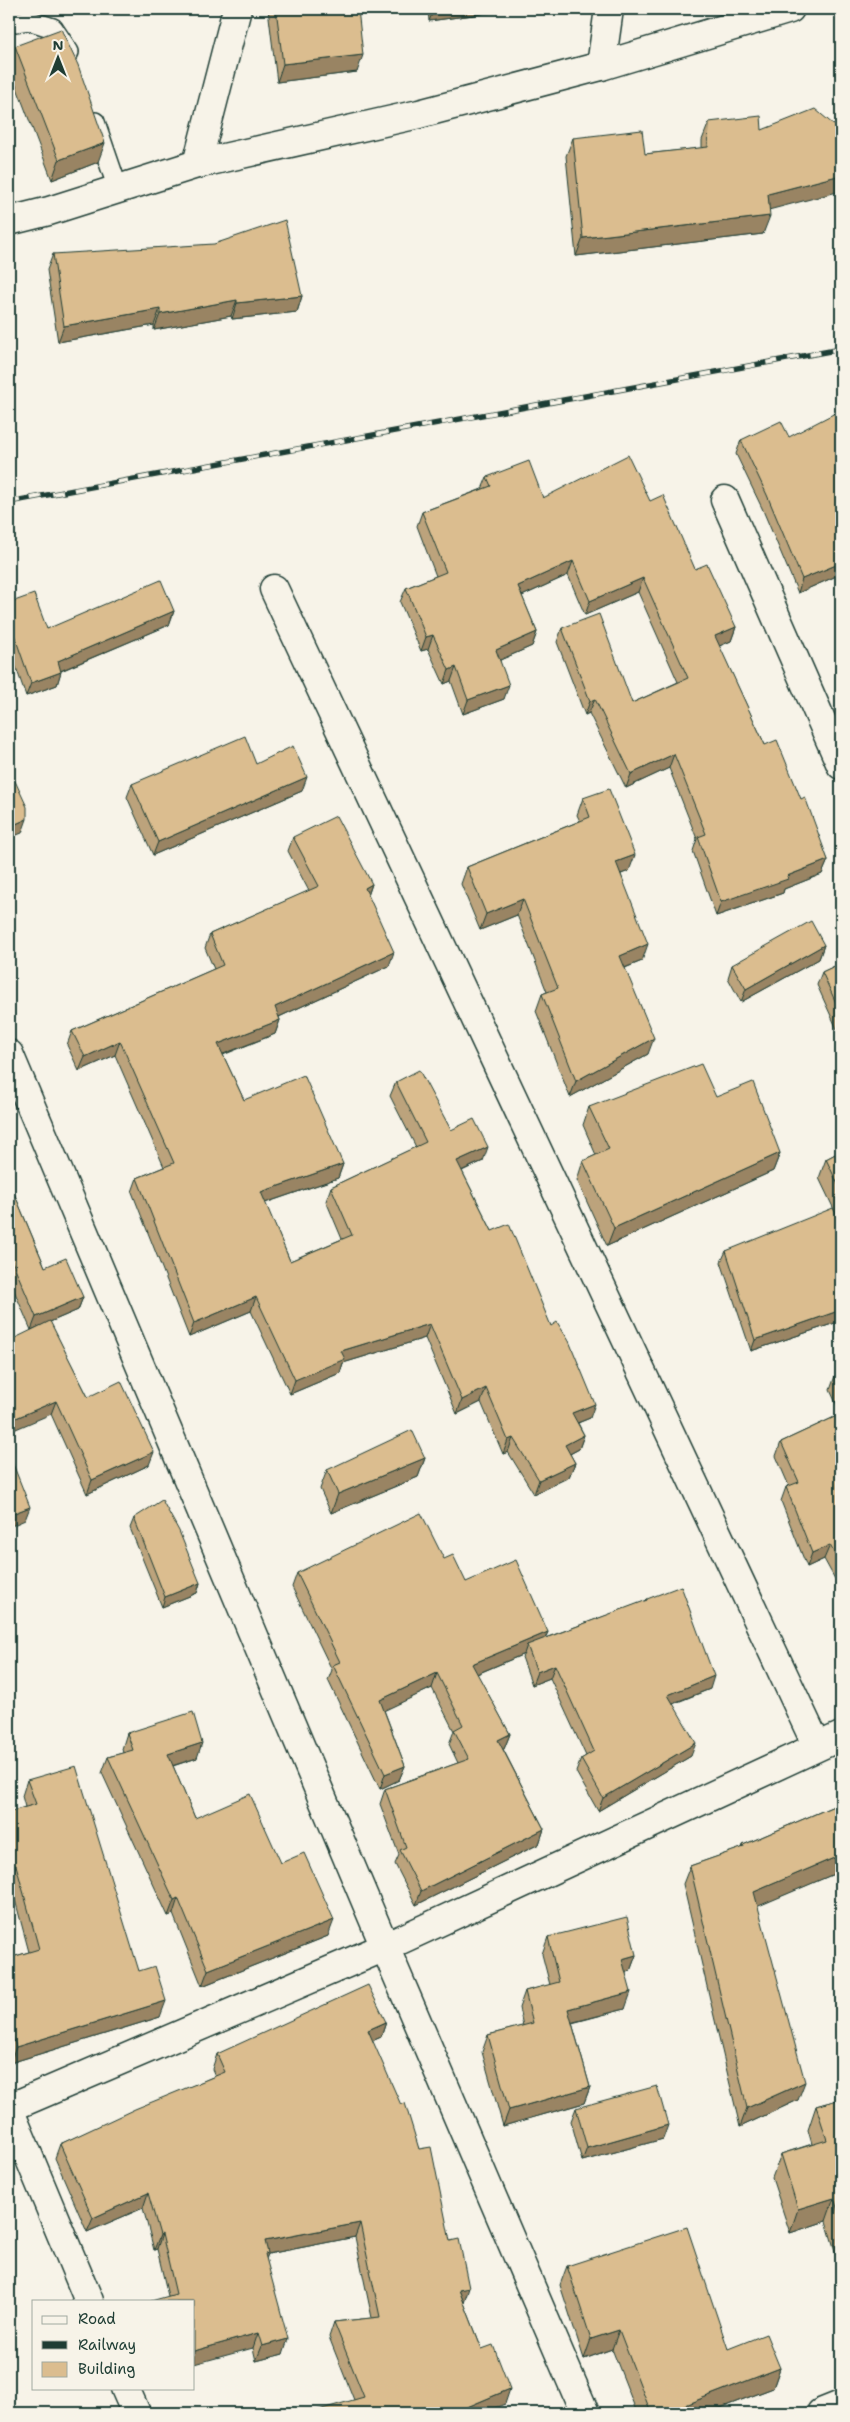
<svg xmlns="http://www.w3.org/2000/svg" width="850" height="2422" font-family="'Shantell Sans',sans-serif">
<rect width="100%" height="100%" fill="#f7f3e8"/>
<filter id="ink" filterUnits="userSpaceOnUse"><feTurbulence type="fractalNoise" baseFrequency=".02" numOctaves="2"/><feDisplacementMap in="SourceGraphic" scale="10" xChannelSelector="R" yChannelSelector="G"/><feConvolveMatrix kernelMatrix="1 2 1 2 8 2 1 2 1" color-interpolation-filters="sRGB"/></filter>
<g filter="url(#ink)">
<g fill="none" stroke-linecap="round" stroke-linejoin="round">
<defs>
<g id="service">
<polyline points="9,23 28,20 53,28 69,52"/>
<polyline points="95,122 118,189"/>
</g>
<g id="minor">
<polyline points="601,66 609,9"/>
<polyline points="197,164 237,9"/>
<polyline points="725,500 841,765"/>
<polyline points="274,589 817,1746"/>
<polyline points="9,1054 385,1947 585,2413"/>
<polyline points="9,2108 385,1947 841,1736"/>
<polyline points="9,2109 89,2301"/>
<polyline points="125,2388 136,2413"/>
<polyline points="821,2413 841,2405"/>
</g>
<polyline id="tertiary" points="9,221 49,211 197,164 419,114 601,66 790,9"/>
</defs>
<use href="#service" stroke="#1f3d34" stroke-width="22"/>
<use href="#minor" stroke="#1f3d34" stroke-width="31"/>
<use href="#tertiary" stroke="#1f3d34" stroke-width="31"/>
<use href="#service" stroke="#f7f3e8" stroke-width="19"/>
<use href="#minor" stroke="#f7f3e8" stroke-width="28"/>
<use href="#tertiary" stroke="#f7f3e8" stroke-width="28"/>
<defs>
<polyline id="rail" points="9,502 841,349"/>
</defs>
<use href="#rail" stroke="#1f3d34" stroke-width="5.5"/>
<use href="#rail" stroke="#f7f3e8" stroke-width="4" stroke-dasharray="11" stroke-linecap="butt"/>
</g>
<g fill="#bca37b" stroke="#1f3d34">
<polygon points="268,9 358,9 357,72 277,82"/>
<polygon points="428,9 517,9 429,21"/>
<polygon points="15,46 98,162 52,180 9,67 9,64"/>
<polygon points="709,122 769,210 763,234 576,256 566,156 573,138 645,154 702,148 702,140"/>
<polygon points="53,254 302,296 297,312 232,319 231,316 154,330 154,325 58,342 47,270"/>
<polygon points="789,437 841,574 798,593 762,508 736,454 741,440"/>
<polygon points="487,477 543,498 650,501 695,569 736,627 731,641 719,646 765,745 801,799 828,860 822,874 784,889 783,893 716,916 693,851 697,839 669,768 626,788 589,713 585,715 557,642 562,628 632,703 678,682 638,592 585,615 568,575 522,596 537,632 532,646 500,660 504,699 463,714 451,681 444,684 428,649 421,651 400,602 406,588 436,576 417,526 422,512 482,489"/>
<polygon points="9,603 47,629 174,611 169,625 61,671 57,685 26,696 9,647"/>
<polygon points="256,764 302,791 153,855 127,797 132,784"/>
<polygon points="583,798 629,871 621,874 642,961 625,968 648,1054 570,1097 536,1011 542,994 547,992 517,915 480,930 461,884 467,867 580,821 577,815"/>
<polygon points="293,837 372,884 368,896 389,966 279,1017 280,1020 275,1034 223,1055 244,1100 343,1164 338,1178 265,1203 290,1261 342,1239 326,1201 331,1187 416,1147 390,1096 396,1082 451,1130 483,1161 462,1171 492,1231 551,1326 590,1418 578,1423 584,1435 579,1449 570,1454 575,1463 569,1477 534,1494 508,1452 503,1454 481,1402 457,1414 425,1338 343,1363 340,1373 290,1394 251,1311 189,1337 132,1192 137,1178 164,1167 115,1055 79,1071 67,1045 72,1031 214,969 205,948 210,934 309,891 288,851"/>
<polygon points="824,945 819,959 741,1002 728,978 732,965"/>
<polygon points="841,963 841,1038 817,985 822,972"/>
<polygon points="716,1097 780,1153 773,1171 607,1246 577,1180 583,1161 596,1155 583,1125 589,1107"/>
<polygon points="841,1151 841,1224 819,1178 826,1159"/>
<polygon points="9,1181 45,1267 83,1297 78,1310 50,1322 88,1397 149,1465 87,1494 51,1414 31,1330 9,1279"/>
<polygon points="841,1224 841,1321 751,1351 721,1262 726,1251"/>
<polygon points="841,1373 841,1414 830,1390 835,1376"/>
<polygon points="841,1414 841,1590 824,1559 807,1567 781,1501 786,1487 789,1486 776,1456 781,1442"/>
<polygon points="425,1458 418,1477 331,1513 320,1489 327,1470"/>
<polygon points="134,1518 200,1583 197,1593 162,1607 130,1528"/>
<polygon points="444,1559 466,1582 548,1632 545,1638 646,1601 647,1599 710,1689 673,1704 691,1756 598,1811 576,1772 581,1759 586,1756 550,1678 532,1685 522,1657 524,1654 477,1674 510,1734 504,1749 503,1749 544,1829 539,1844 416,1905 395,1864 399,1855 380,1804 385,1789 458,1763 449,1744 454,1731 432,1688 384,1710 405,1766 399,1780 380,1789 328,1680 332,1670 292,1587 297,1573"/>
<polygon points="127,1733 197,1758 173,1766 195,1818 281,1863 328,1936 202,1986 173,1914 168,1916 102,1773 108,1757 123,1753 122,1749"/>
<polygon points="27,1780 139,1971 160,2017 10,2063 9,2059 9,1958 29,1952 10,1881 9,1882 9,1812 25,1807 22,1796"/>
<polygon points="841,1803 841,1871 757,1906 798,2100 740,2127 683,1884 690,1866 742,1848 743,1845"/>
<polygon points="548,1937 636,1955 630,1971 626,1973 625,2009 572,2023 590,2087 584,2103 503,2126 482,2052 488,2035 523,2026 519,2008 525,1991 550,1985 542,1954"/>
<polygon points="386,2022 381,2037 372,2041 419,2149 450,2241 464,2303 482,2349 505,2404 354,2400 329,2337 334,2322 372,2318 355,2237 268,2254 266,2258 283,2354 256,2361 253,2348 168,2296 157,2249 154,2250 143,2208 87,2232 55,2158 60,2144 215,2076 212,2069 217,2054"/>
<polygon points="841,2099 841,2271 826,2221 790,2233 772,2178 781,2154 812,2144 808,2130 816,2106"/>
<polygon points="576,2108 663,2139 582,2161 571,2121"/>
<polygon points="567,2266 728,2349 780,2368 773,2388 707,2413 637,2413 612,2349 584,2359 560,2285"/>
</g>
<g fill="#998464" stroke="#1f3d34">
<polygon points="434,9 517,9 429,21"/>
<polygon points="363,55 357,72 277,82 283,64"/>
<polygon points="105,143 98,162 52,180 59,160"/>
<polygon points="841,175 841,191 761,212 768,194"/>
<polygon points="770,216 763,234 576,256 583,238"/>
<polygon points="302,296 297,312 232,319 237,303"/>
<polygon points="237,300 231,316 154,330 160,314"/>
<polygon points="160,309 154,325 58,342 64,326"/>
<polygon points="573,561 568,575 513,600 518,586"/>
<polygon points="841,563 841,574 798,593 802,579"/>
<polygon points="643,578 638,592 585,615 590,601"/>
<polygon points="174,611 169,625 53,674 58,661"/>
<polygon points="736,627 731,641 710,650 715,636"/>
<polygon points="537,632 532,646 491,664 496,650"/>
<polygon points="433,635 428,649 421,651 426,637"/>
<polygon points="456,667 451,681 444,684 449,670"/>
<polygon points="61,672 57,685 26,696 31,683"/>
<polygon points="509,685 504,699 463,714 468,700"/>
<polygon points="595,699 589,713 585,715 590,701"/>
<polygon points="674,754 669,768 626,788 631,774"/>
<polygon points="307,777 302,791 153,855 158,842"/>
<polygon points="27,819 22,833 9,838 9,827"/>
<polygon points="635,855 629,871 610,878 616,862"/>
<polygon points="828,860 822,874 784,889 783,893 716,916 721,902"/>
<polygon points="372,884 367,898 365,888"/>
<polygon points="523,899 517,915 480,930 486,914"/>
<polygon points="648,944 642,961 614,972 620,956"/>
<polygon points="824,945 819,959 741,1002 746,989"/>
<polygon points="394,952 389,966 270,1021 275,1007"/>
<polygon points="280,1020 275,1034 213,1058 218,1044"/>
<polygon points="654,1038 648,1054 570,1097 576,1081"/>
<polygon points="120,1041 115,1055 79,1071 85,1057"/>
<polygon points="488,1147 483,1161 452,1175 457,1161"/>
<polygon points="780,1153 773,1171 607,1246 614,1228"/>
<polygon points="343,1164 338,1178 256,1206 261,1192"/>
<polygon points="83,1297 78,1310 31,1330 36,1317"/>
<polygon points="256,1297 251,1311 189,1337 194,1323"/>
<polygon points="841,1310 841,1321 751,1351 755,1340"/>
<polygon points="430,1324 425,1338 343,1363 340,1373 290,1394 295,1380 341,1351"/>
<polygon points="486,1388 481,1402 457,1414 462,1400"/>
<polygon points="56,1401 51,1414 9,1432 9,1421"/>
<polygon points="595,1404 590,1418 567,1427 572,1413"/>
<polygon points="584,1435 579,1449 560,1459 565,1445"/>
<polygon points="513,1438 508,1452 503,1454 508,1440"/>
<polygon points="154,1452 149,1465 87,1494 92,1480"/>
<polygon points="425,1458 418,1477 331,1513 338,1494"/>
<polygon points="575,1463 569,1477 534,1494 539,1480"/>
<polygon points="30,1507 25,1520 9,1527 9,1515"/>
<polygon points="830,1545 824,1559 807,1567 812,1553"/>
<polygon points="200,1583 197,1593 162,1607 165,1597"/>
<polygon points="548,1632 542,1646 527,1645 524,1654 467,1678 472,1664"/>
<polygon points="555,1665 550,1678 532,1685 537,1672"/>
<polygon points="437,1673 432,1688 375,1715 380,1700"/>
<polygon points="714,1676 710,1689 663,1707 668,1695"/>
<polygon points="510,1734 504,1749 493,1755 498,1740"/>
<polygon points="202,1743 197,1758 162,1769 168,1754"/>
<polygon points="696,1743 691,1756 598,1811 603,1798"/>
<polygon points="405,1766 399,1780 380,1789 385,1774"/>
<polygon points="544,1829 539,1844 416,1905 421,1891"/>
<polygon points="841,1855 841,1871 747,1911 754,1892"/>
<polygon points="16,1865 10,1881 9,1882 9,1867"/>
<polygon points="178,1898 173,1914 168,1916 174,1900"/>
<polygon points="334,1920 328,1936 202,1986 208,1970"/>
<polygon points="636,1955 630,1971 616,1975 622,1959"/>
<polygon points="631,1992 625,2009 562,2025 568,2009"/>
<polygon points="166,2001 160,2017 10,2063 16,2047"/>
<polygon points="386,2022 381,2037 363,2045 368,2030"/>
<polygon points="805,2082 798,2100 740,2127 747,2108"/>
<polygon points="590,2087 584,2103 503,2126 509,2110"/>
<polygon points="668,2125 663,2139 582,2161 587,2148"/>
<polygon points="148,2193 143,2208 87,2232 93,2218"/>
<polygon points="834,2198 826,2221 790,2233 798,2209"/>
<polygon points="360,2223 355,2237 268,2254 263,2267 265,2241"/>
<polygon points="162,2234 157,2249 154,2250 160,2235"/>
<polygon points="469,2288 464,2303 459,2290"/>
<polygon points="619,2330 612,2349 584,2359 591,2339"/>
<polygon points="258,2333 253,2348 194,2364 194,2351"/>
<polygon points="288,2339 283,2354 256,2361 262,2346"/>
<polygon points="780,2368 773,2388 707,2413 664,2413"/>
<polygon points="510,2389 505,2404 482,2413 453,2413"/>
</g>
<g fill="#dbbd8f" stroke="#1f3d34">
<polygon points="276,9 358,9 363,55 283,64"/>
<polygon points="61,29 78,65 105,143 59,160 15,46"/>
<polygon points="815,109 834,125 841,123 841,175 768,194 770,216 583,238 573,138 642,130 645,154 708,147 709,122 761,116 762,130"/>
<polygon points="285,220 302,296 237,303 237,300 160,314 160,309 64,326 53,254 214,244"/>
<polygon points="841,410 841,563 802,579 767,495 741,440 781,421 789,437"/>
<polygon points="628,455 650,501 663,495 695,569 707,564 736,627 715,636 765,745 777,740 801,799 805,797 828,860 787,876 788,879 721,902 698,837 706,834 674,754 631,774 595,699 590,701 562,628 599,614 632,703 688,678 643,578 590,601 573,561 518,586 537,632 496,650 509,685 468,700 456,667 449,670 433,635 426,637 406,588 446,572 422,512 491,486 487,477 529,461 543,498"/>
<polygon points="161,580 174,611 58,661 61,672 31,683 9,620 9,603 34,594 47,629"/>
<polygon points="245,736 256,764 293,746 307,777 158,842 132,784"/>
<polygon points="9,768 27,807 27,819 9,827"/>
<polygon points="609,789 635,855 616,862 648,944 620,956 654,1038 576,1081 542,994 558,988 523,899 486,914 467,867 590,817 583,798"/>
<polygon points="336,816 372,884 365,888 394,952 275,1007 280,1020 218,1044 244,1100 304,1075 343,1164 261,1192 290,1261 352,1235 331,1187 426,1142 396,1082 419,1070 451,1130 474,1119 488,1147 457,1161 492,1231 509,1224 551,1326 557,1322 569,1341 595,1404 572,1413 584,1435 565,1445 575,1463 539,1480 513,1438 508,1440 486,1388 462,1400 430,1324 341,1351 345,1359 295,1380 256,1297 194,1323 137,1178 174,1163 120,1041 85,1057 72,1031 223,965 210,934 319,886 293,837"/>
<polygon points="811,921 824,945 746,989 732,965"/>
<polygon points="841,963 841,1014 822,972"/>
<polygon points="701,1064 716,1097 753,1082 780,1153 614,1228 583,1161 609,1149 589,1107"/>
<polygon points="841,1151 841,1191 826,1159"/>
<polygon points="9,1181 45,1267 66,1258 83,1297 36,1317 9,1254"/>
<polygon points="833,1208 841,1224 841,1310 755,1340 726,1251"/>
<polygon points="50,1321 88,1397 121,1381 154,1452 92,1480 56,1401 9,1421 9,1341"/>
<polygon points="841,1373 841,1388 835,1376"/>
<polygon points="841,1414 841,1566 830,1545 812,1553 786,1487 799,1482 781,1442"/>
<polygon points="412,1430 425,1458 338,1494 327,1470"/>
<polygon points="9,1454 30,1507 9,1515"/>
<polygon points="162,1500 179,1531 200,1583 165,1597 134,1518"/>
<polygon points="421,1513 444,1559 453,1555 466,1582 516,1560 548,1632 472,1664 510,1734 498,1740 544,1829 421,1891 400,1850 406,1847 385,1789 469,1759 454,1730 463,1725 437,1673 380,1700 405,1766 385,1774 333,1665 340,1662 297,1573"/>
<polygon points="681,1586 714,1676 668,1695 696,1743 603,1798 581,1759 594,1751 555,1665 537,1672 527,1645 647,1600 647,1599"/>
<polygon points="193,1712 202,1743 168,1754 195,1818 250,1794 281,1863 304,1853 334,1920 208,1970 178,1898 174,1900 108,1757 133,1750 127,1733"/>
<polygon points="76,1766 139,1971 155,1966 166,2001 16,2047 9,2025 9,2011 11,2010 9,2002 9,1958 39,1949 16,1865 9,1867 9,1812 36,1804 27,1780"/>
<polygon points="841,1803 841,1855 754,1892 805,2082 747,2108 690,1866 744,1847 743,1845"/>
<polygon points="627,1917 636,1955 622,1959 631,1992 568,2009 590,2087 509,2110 488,2035 533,2023 525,1991 559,1982 548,1937"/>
<polygon points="368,1985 386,2022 368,2030 401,2105 405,2103 419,2149 431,2147 450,2241 459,2239 469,2288 459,2290 482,2349 493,2345 510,2389 453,2413 308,2413 364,2397 334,2322 380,2317 360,2223 265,2241 268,2253 265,2254 288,2339 262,2346 258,2333 194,2351 194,2301 151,2301 176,2294 162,2234 160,2235 148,2193 93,2218 60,2144 135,2109 225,2072 217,2054"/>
<polygon points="657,2086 668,2125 587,2148 576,2108"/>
<polygon points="841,2099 841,2220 834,2198 798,2209 781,2154 827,2140 816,2106"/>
<polygon points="687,2227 728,2349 766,2334 780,2368 664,2413 651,2413 619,2330 591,2339 567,2266"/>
<polygon points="83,2409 85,2413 72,2413"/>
</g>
</g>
<rect width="850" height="2422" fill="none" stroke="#f7f3e8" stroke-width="30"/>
<rect x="15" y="15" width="820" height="2392" fill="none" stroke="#1f3d34" stroke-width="2" filter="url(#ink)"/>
<rect x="32" y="2300" width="162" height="90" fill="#f7f3e8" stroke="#a1aaa0"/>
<rect x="42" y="2316" width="25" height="8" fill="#f7f3e8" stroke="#a1aaa0"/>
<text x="78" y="2324" font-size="15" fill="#1f3d34">Road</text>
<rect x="42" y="2341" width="25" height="8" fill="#1f3d34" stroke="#a1aaa0"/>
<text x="78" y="2350" font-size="15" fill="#1f3d34">Railway</text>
<rect x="42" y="2362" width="25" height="15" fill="#dbbd8f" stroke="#a1aaa0"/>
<text x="78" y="2374" font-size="15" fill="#1f3d34">Building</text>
<g transform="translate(58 58)" stroke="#f7f3e8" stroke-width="4" paint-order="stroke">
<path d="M0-4L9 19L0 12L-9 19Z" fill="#1f3d34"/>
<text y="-8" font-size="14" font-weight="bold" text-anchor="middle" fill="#1f3d34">N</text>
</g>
</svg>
